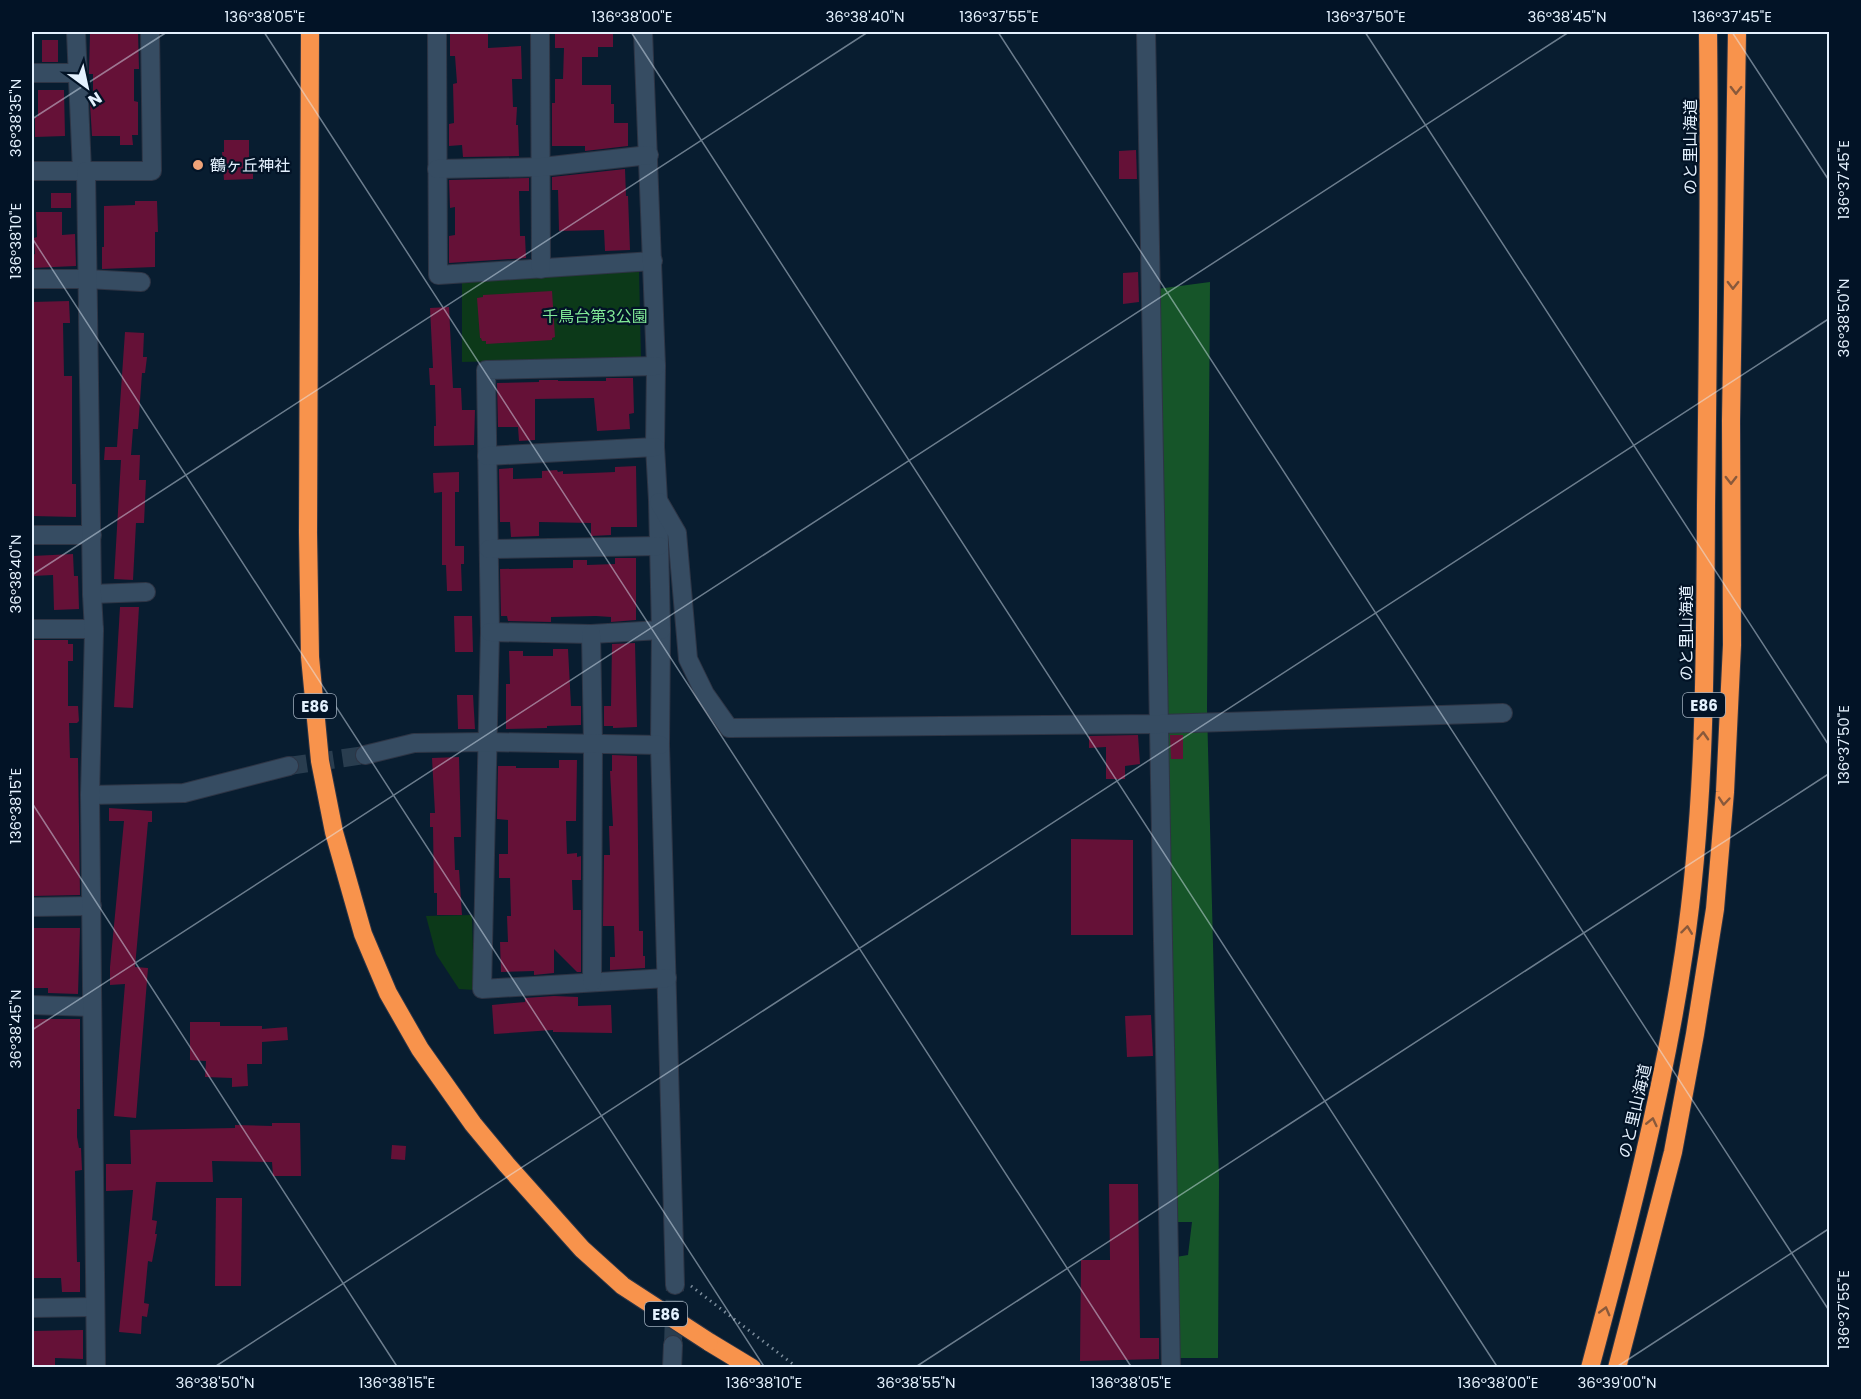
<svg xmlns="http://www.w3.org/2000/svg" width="1861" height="1399" font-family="Poppins,'Noto Sans JP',sans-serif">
<rect width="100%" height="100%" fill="#081d30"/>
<g fill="#0c3919">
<polygon points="639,271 641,357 462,362 462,280"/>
<polygon points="472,915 474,990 459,989 436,954 426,916"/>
</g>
<polygon fill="#165529" points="1210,282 1207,709 1219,1180 1218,1358 1178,1358 1176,1257 1188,1255 1192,1222 1175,1222 1157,289"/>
<g fill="#651137">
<polygon points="90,32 138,32 139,69 134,69 134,101 138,102 138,135 132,135 133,145 120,145 120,136 92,136 90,104 93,104 93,74 89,74"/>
<polygon points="450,32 488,32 488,48 521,46 522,79 512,79 513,107 517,107 516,125 518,125 519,156 463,157 462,145 449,146 449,124 454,123 453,84 457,83 455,56 450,56"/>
<polygon points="555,32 613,32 613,47 598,47 598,57 582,57 582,85 611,85 611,104 614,104 614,123 628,123 628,146 585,151 585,146 552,146 552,103 555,103 555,79 563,79 564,48 555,48"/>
<rect x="42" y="40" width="16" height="22"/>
<polygon points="38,90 64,90 65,136 35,137 35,117 38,117"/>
<polygon points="224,140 249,140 249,161 253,161 253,179 224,180 222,152 224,152"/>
<polygon points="1136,150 1137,179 1119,179 1119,151"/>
<polygon points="625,169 626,196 628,196 630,250 605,251 604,230 559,231 558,190 552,190 552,177"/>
<polygon points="529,178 529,191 519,191 520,236 525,236 526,258 449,263 449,236 455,235 455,207 450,208 449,180"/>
<rect x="51" y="193" width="20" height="15"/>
<polygon points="135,201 157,201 158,232 155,232 155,267 102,269 102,247 104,247 104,206 135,205"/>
<polygon points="36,212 62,212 62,235 75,234 76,266 32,268 32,255 35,254 34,238 37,237"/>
<polygon points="1138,272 1139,302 1123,304 1123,273"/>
<polygon points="552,291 555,337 552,338 552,340 486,344 486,341 482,341 481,338 480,338 477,298 483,297 483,295"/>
<polygon points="69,301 70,323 63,323 64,376 72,376 72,484 76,484 76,517 32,516 32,302"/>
<polygon points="449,307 453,388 461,388 462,410 475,410 474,445 434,446 434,426 436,426 435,385 430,385 429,368 433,368 430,308"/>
<polygon points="125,332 144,333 143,357 147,357 145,373 142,373 138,429 133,429 131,455 140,455 139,480 146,480 144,523 136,523 133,580 114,579 121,460 104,460 105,447 117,447"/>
<polygon points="606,378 633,378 634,413 629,414 630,429 597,431 594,398 535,399 535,440 519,441 518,427 498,427 497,383 539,382 539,380 558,380 558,381 606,381"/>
<polygon points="636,466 637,527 611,527 611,535 591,536 591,523 539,522 539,536 511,537 510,522 500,522 499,469 513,468 513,479 542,478 542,471 557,470 558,472 563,471 563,474 592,473 615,472 615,467"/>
<polygon points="459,472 459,492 455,492 455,546 464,546 464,564 461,564 462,591 447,591 446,565 442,565 442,492 434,493 433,473"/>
<polygon points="73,554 74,576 78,576 79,609 54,610 53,575 32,576 32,556"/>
<polygon points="615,558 636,558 636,620 611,622 611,617 596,616 551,617 551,622 508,621 507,616 501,616 500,569 573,568 573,560 587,560 587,565 615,564"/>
<polygon points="120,607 139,607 133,708 114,707"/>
<polygon points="454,616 472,616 473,652 455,652"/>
<polygon points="32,640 68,640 68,644 73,644 73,661 68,661 68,706 78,706 79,721 77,723 69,723 70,758 78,758 80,895 32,896"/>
<polygon points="635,643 637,727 613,728 613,726 604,726 604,706 611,706 612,644"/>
<polygon points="553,649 568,649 571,706 581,706 581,725 547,726 547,728 506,729 506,684 510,684 509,651 523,651 523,656 553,656"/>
<polygon points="457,695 473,695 475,729 458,729"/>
<polygon points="1138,735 1140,764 1125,766 1125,779 1106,779 1106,747 1089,748 1089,736"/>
<polygon points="1170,735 1183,735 1183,759 1171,759"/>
<polygon points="612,755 637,756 639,931 643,931 643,956 645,956 645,968 610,970 610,957 615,957 614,926 603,926 604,855 610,855 609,826 613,826 610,771 612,771"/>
<polygon points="459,757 461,837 454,837 455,870 459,870 462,915 437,915 437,893 434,893 433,827 430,827 430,813 435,813 432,758"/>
<polygon points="559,760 577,760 576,821 566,821 567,854 577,853 577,857 581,856 581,880 572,880 573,910 581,910 581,972 577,972 554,949 554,973 534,975 534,971 501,972 500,942 508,942 507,916 511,916 510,878 499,878 499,854 508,854 508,820 497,819 498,766 516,766 516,768 559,768"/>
<polygon points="109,808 152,811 152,822 148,822 135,967 148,968 136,1118 114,1116 125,984 110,985 110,967 124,821 109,821"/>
<polygon points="1071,839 1133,840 1133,935 1071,935"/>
<polygon points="32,928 80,928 78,994 48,993 48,988 32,988"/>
<polygon points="554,996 578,997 578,1006 611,1005 612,1033 553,1032 553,1030 494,1034 492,1005 525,1002 525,998"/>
<polygon points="1151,1015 1153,1056 1127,1057 1125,1016"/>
<polygon points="32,1019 80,1019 80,1109 77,1109 77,1137 79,1148 81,1148 82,1170 75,1171 77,1262 80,1262 80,1292 62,1292 61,1278 32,1278"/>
<polygon points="190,1022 220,1022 220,1026 262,1026 262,1029 287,1027 288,1040 262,1042 262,1064 247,1064 248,1086 232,1087 232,1078 205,1077 206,1061 190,1060"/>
<polygon points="272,1123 300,1123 301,1176 273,1176 272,1162 212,1161 213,1182 156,1182 152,1220 157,1221 155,1234 157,1234 152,1262 148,1261 144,1303 149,1304 147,1317 142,1316 141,1334 119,1332 133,1190 106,1191 106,1164 131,1164 130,1130 235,1128 235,1125 272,1126"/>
<polygon points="392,1145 406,1146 405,1160 391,1159"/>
<polygon points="1109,1184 1138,1184 1140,1338 1159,1338 1159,1359 1080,1361 1081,1260 1110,1260"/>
<polygon points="216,1198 242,1198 241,1286 215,1286"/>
<polygon points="83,1330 83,1359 55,1358 55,1368 32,1368 32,1331"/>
</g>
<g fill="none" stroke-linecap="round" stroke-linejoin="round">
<g stroke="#293d4f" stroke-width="18" stroke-dasharray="18 9" stroke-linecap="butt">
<polyline points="289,766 365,755"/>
<polyline points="673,1345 675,1285"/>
</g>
<defs>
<g id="minor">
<polyline points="76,32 82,171"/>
<polyline points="437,32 438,275 653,261"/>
<polyline points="540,32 541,269"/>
<polyline points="643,32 656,366 655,447 658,500 661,630 660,745 675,1285"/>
<polyline points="1146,32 1171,1368"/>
<polyline points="32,73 78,73"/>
<polyline points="437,169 542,167 649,155"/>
<polyline points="32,171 86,171"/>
<polyline points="32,279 87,279 141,282"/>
<polyline points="656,366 486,370 490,632 482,989 667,978"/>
<polyline points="487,456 655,447"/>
<polyline points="659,502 677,533 688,659 705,694 729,728 1160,724 1503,713"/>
<polyline points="32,535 92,535"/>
<polyline points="489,549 659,546"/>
<polyline points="92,594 146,592"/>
<polyline points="32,629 94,629"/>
<polyline points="490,632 591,634 661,630"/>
<polyline points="591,634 593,743 592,982"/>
<polyline points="365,755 414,743 487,742 660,745"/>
<polyline points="90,795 184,793 289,766"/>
<polyline points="32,907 92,906"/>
<polyline points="32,1005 92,1007"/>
<polyline points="32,1308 95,1307"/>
<polyline points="96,1368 90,795 94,631 92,594 86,171 152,171 150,32"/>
<polyline points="672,1368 673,1345"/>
</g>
<g id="highway">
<polyline points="310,32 308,533 310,657 320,761 334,832 363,934 388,993 420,1049 473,1124 507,1165 582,1249 623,1286"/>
<polyline points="709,1342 752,1368"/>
<path d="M 1590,1368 C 1627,1230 1663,1093 1684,952 C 1706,804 1705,655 1706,506 C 1708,348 1710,190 1708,32"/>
<polyline points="1617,1368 1673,1152 1695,1034 1715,909 1725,792 1732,645 1731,421 1737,32"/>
</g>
</defs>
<use href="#minor" stroke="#2e3545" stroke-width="20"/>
<use href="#highway" stroke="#2e3545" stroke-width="20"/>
<polyline stroke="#7c8d9c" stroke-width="3" stroke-dasharray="1.5 4.5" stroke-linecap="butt" points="691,1286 798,1368"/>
<use href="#minor" stroke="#364c62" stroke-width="18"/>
<use href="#highway" stroke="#f8934c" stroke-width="18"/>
<defs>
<polyline id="highway-bridge" points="623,1286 709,1342"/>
</defs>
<use href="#highway-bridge" stroke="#2e3545" stroke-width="20" stroke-linecap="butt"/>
<use href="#highway-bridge" stroke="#f8934c" stroke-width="18"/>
</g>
<defs><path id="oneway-chevron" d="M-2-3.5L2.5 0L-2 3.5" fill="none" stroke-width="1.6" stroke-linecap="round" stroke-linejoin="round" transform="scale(1.5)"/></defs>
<g stroke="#89593b">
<use href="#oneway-chevron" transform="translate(1736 90) rotate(91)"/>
<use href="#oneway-chevron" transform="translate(1733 285) rotate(91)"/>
<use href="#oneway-chevron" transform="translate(1731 480) rotate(90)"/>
<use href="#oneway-chevron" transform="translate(1703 736) rotate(-87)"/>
<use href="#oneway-chevron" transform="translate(1724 801) rotate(95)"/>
<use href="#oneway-chevron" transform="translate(1687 930) rotate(-83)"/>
<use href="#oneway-chevron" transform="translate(1652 1122) rotate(-77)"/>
<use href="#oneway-chevron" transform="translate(1605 1311) rotate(-75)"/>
</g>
<path fill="none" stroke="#e4f1fe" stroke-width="1.5" stroke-opacity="0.45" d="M 264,32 L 1132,1368M 631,32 L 1498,1368M 998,32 L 1830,1312M 1365,32 L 1830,747M 1732,32 L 1830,182M 32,119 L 167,32M 32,238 L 765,1368M 32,575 L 868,32M 32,803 L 398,1368M 32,1030 L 1569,32M 213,1368 L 1830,318M 914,1368 L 1830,773M 1615,1368 L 1830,1228"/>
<circle fill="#efa378" stroke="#021326" stroke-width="2" cx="198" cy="165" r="6"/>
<g text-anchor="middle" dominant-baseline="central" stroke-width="4.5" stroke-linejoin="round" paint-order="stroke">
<g fill="#021326" stroke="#a0aebd" stroke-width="1.5">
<rect x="1683" y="693" width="42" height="24" rx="4.5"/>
<rect x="294" y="694" width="42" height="24" rx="4.5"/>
<rect x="645" y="1302" width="42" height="24" rx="4.5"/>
</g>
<g font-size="15" font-weight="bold" fill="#e4f1fe">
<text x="1704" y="705">E86</text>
<text x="315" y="706">E86</text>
<text x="666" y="1314">E86</text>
</g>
<g font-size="16" fill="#e4f1fe" stroke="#021326">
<text transform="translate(1690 147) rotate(-90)">のと里山海道</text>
<text transform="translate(1686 633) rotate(-90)">のと里山海道</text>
<text transform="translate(1635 1111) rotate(-77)">のと里山海道</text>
</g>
<g font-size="16" fill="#e4f1fe" stroke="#021326" text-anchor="start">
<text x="210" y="165">鶴ヶ丘神社</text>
</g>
<g font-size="16" fill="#80e896" stroke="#021326">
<text x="595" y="316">千鳥台第3公園</text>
</g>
</g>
<rect width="1861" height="1399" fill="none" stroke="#021326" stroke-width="66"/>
<g transform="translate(87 87) rotate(147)" stroke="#021326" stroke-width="4.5" paint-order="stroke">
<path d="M0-4.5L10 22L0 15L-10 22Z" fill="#e4f1fe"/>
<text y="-9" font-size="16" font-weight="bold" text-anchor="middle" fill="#e4f1fe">N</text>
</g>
<rect x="33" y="33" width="1795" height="1333" fill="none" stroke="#e4f1fe" stroke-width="2"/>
<g font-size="15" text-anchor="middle" fill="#e4f1fe">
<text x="265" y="22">136°38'05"E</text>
<text x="632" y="22">136°38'00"E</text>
<text x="865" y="22">36°38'40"N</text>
<text x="999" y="22">136°37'55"E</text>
<text x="1366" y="22">136°37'50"E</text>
<text x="1567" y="22">36°38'45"N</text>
<text x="1732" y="22">136°37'45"E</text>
<text transform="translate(16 118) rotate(-90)" y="5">36°38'35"N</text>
<text transform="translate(1844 180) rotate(-90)" y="5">136°37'45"E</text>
<text transform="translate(16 241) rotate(-90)" y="5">136°38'10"E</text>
<text transform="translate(1844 318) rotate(-90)" y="5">36°38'50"N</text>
<text transform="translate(16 574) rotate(-90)" y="5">36°38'40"N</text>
<text transform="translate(1844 745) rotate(-90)" y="5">136°37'50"E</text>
<text transform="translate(16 806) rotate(-90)" y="5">136°38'15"E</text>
<text transform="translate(16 1029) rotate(-90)" y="5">36°38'45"N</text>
<text transform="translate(1844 1310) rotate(-90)" y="5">136°37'55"E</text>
<text x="215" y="1388">36°38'50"N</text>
<text x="397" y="1388">136°38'15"E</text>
<text x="764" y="1388">136°38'10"E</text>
<text x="916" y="1388">36°38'55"N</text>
<text x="1131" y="1388">136°38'05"E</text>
<text x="1498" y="1388">136°38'00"E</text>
<text x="1617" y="1388">36°39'00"N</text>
</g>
</svg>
